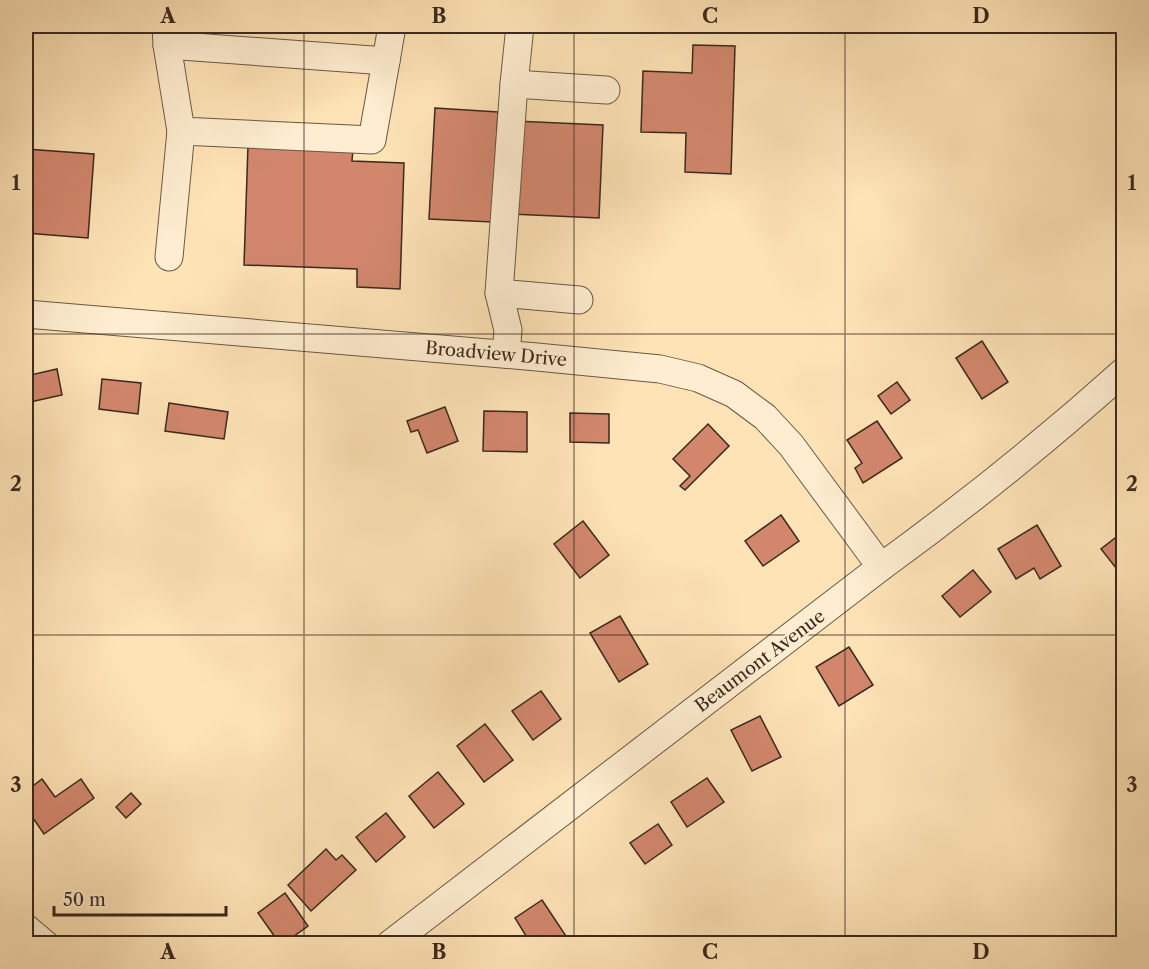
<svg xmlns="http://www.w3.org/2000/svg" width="1149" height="969" font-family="'Libre Caslon Text',serif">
<rect width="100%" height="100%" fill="#fee3b6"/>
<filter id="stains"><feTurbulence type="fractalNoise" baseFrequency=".00333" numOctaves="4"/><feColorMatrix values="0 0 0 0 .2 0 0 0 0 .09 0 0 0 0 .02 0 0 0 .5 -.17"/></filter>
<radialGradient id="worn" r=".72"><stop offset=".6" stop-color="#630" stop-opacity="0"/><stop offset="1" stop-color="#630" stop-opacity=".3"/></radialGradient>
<g fill="#d2876d" stroke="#3b291d" stroke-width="1.5">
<polygon points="693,45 735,46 731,174 685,172 686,133 641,132 643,71 692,73"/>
<polygon points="435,108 498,112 492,222 429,219"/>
<polygon points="515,121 603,125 599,218 511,214"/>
<polygon points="248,145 353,149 352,161 404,163 400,289 357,287 357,269 244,265"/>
<polygon points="26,149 94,154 88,238 26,233"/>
<polygon points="982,341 1008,382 982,399 956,358"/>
<polygon points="57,369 62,395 30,402 26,382 26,376"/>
<polygon points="102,379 141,383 138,414 99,409"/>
<polygon points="897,382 910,400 891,414 878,396"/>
<polygon points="169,403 228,412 224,439 165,431"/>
<polygon points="445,407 458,441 427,453 418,430 411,432 407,421"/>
<polygon points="484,411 527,412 527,452 483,451"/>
<polygon points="570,413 609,414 609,443 570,442"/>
<polygon points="877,421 902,458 863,483 855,468 862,463 847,440"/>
<polygon points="708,424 729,446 685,490 680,486 690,476 673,459"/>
<polygon points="781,515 799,541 763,566 745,541"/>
<polygon points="583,521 609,555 580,578 554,544"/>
<polygon points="1037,525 1061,566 1040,579 1034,568 1016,579 998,549"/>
<polygon points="1124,531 1124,578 1101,549"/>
<polygon points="973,570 991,592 960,617 942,596"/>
<polygon points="620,616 648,664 619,682 590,633"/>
<polygon points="849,647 873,685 839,706 816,667"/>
<polygon points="541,691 561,719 533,740 512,711"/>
<polygon points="760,716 781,757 752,771 731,730"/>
<polygon points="485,724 513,760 484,782 457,746"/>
<polygon points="438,772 464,804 434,828 409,796"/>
<polygon points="707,778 724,802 687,827 671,802"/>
<polygon points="42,779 55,797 81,779 94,798 44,834 26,808 26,791"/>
<polygon points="131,793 141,804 126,818 116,807"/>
<polygon points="386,813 405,837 376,862 356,837"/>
<polygon points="658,824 672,845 645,864 630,843"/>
<polygon points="326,849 336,860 342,855 356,870 311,911 288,885"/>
<polygon points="285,893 308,926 283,944 280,944 258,913"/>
<polygon points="542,900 566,936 556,944 531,944 515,918"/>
</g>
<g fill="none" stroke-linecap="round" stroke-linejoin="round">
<defs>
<g id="minor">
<polyline points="166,26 167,45 386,61 392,26"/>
<polyline points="167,45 181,131 372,140 386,61"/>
<polyline points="514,84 520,26"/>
<polyline points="169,257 181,131"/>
<polyline points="499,293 514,84 606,90"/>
<polyline points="26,314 537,357 660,369 698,378 734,394 765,417 791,445 881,567"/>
<polyline points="506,354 508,330 499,293 579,300"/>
<polyline points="26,928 45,944"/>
<path d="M 390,944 L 881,567 C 965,506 1046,441 1124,371"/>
</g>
</defs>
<use href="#minor" stroke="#6c5843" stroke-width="29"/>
<use href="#minor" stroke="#feedd0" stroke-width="27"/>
</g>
<path fill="none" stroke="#3b291d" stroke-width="1.5" stroke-opacity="0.55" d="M 304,26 L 304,944M 574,26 L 574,944M 845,26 L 845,944M 26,334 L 1124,334M 26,635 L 1124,635"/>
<g text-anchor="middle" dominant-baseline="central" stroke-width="4.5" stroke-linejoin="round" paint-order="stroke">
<g font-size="18" fill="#3b291d" stroke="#feedd0">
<text transform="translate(496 354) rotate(5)">Broadview Drive</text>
<text transform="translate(760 661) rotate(-37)">Beaumont Avenue</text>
</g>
</g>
<rect width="1149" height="969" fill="none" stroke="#fee3b6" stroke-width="66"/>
<path d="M54 906v9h172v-9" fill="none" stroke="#3b291d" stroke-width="3"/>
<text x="63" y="906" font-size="18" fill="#3b291d" stroke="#feedd0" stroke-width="4.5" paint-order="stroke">50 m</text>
<rect x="33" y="33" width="1083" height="903" fill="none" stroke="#3b291d" stroke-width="2"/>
<g font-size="20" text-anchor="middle" font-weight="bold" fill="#3b291d">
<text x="168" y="23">A</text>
<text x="439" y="23">B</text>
<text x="710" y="23">C</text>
<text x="981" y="23">D</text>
<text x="16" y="190">1</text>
<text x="1132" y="190">1</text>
<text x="16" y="491">2</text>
<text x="1132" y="491">2</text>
<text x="16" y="792">3</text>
<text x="1132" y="792">3</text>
<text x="168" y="959">A</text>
<text x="439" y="959">B</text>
<text x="710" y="959">C</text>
<text x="981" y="959">D</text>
</g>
<rect width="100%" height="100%" filter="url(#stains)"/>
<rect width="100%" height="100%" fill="url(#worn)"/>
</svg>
